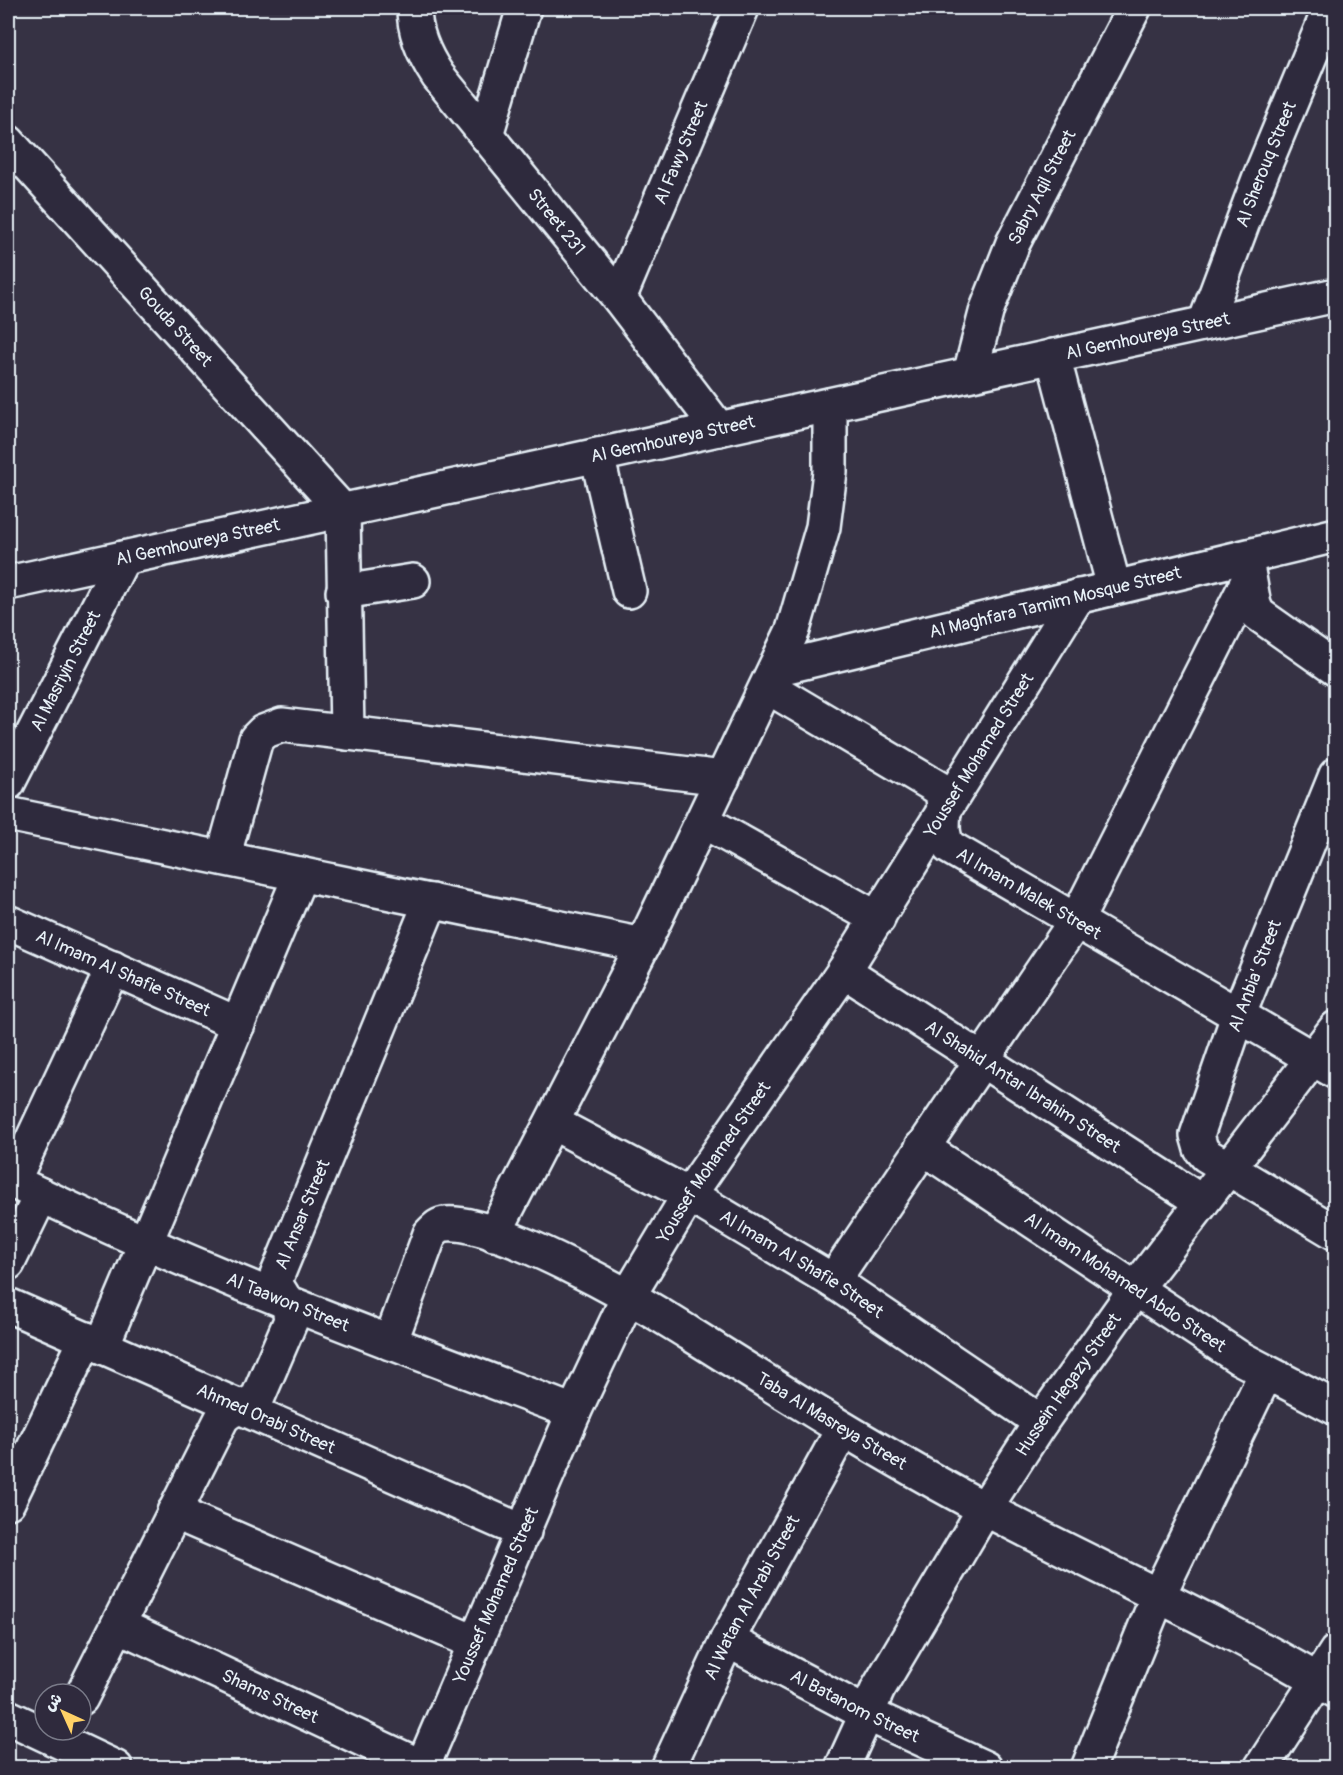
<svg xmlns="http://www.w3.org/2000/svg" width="1343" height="1775" font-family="Pangolin,'Playpen Sans Arabic',sans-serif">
<rect width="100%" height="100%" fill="#363244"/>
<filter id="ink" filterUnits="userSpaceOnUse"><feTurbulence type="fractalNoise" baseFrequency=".0167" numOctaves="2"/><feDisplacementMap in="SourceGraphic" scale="12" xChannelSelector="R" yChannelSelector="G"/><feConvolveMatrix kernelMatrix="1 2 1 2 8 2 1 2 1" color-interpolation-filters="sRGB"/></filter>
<g filter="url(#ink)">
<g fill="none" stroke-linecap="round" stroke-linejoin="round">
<defs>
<g id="minor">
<path id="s1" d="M 414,8 C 414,33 424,55 438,76 L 619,298 L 719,429"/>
<polyline points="486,135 524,8"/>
<path id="s2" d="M 8,142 L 343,511 L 347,733"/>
<path id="s3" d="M 619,298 L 742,8"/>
<path id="s4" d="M 1205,323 L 1259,179 L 1330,8"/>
<polyline points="1053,356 1114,587"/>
<path id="s5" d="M 970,374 L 987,309 L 1013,243 L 1134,8"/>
<polyline points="597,455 629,591"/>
<polyline points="1248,571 1254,605 1258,614 1336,669"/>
<polyline points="343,592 413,581"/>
<path id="s6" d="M 775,669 L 1336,535"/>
<path id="s7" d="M 768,687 L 940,789 C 950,808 936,828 949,847 L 1336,1072"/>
<polyline points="1336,775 1238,1016 1197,1135 1201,1149 1206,1155 1336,1233"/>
<path id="s8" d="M 8,783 L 123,558"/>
<polyline points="8,814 643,945"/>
<polyline points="703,821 878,919"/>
<polyline points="223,858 256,739 263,732 282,725 723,778"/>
<path id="s9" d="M 8,922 L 238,1024"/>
<path id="s10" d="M 844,971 L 1202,1202"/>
<path id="s11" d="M 553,1123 L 689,1195 L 833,1281 L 1041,1422"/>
<path id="s12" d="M 922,1147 L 1238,1357 L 1336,1408"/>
<path id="s13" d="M 8,1179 C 190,1269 383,1340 574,1412"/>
<polyline points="13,1181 113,968"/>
<polyline points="494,1234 643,945 793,630 823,527 830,472 830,405"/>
<polyline points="8,1263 41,1195"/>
<polyline points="833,1281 1077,919 1249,579"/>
<path id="s14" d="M 8,1305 L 524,1532"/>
<path id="s15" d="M 390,1343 L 430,1234 C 435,1229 439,1224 446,1224 C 495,1219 637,1300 681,1328 C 781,1391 882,1455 987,1510 C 1103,1570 1223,1624 1336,1691"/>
<polyline points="102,1346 301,874"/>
<polyline points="8,1502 86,1339"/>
<polyline points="174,1512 474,1642"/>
<path id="s16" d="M 118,1625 L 422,1767"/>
<path id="s17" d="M 727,1640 L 865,1713 L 985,1768"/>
<path id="s18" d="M 81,1698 L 221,1420 C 230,1405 247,1410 258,1397 L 291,1320 L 289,1306 L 276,1285 L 277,1276 L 431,901"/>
<polyline points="8,1717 116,1768"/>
<path id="s19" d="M 422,1768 L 574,1412 L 629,1295 L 689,1195 L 844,971 L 1078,596"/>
<path id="s20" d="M 668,1768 L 727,1640 L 843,1429"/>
<path id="s21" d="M 842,1768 L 878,1689 L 985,1508 L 1041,1422 L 1134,1291 L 1336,1028"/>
<polyline points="1088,1768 1158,1596 1266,1373"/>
<polyline points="1261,1768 1336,1652"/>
</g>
<g id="major">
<path id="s22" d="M 8,583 L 1336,295"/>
</g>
</defs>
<use href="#minor" stroke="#e8f1f8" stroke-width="38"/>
<use href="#major" stroke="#e8f1f8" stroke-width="38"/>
<use href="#minor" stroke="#2f2a3d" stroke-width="33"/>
<use href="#major" stroke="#2f2a3d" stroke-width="33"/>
</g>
</g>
<g text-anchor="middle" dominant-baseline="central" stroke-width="4.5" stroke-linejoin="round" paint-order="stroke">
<g font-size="18" fill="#e8f1f8" stroke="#2f2a3d">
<text stroke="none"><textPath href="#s3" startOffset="158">Al Fawy Street</textPath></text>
<text stroke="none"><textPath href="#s4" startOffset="170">Al Sherouq Street</textPath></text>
<text stroke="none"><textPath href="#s5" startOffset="201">Sabry Aqil Street</textPath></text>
<text stroke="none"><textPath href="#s1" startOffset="261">Street 231</textPath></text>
<text stroke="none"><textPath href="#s2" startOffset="249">Gouda Street</textPath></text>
<text stroke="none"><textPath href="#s22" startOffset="1166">Al Gemhoureya Street</textPath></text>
<text stroke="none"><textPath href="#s22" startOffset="680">Al Gemhoureya Street</textPath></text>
<text stroke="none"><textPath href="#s22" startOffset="194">Al Gemhoureya Street</textPath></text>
<text stroke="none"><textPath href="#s6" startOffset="288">Al Maghfara Tamim Mosque Street</textPath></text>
<text stroke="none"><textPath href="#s8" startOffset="126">Al Masriyin Street</textPath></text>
<text stroke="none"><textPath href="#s19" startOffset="1160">Youssef Mohamed Street</textPath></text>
<text stroke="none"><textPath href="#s7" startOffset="352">Al Imam Malek Street</textPath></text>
<text stroke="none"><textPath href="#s9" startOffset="126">Al Imam Al Shafie Street</textPath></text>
<text transform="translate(1255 976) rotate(-69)">Al Anbia' Street</text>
<text stroke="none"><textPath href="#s10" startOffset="213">Al Shahid Antar Ibrahim Street</textPath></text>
<text stroke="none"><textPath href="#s19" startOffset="674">Youssef Mohamed Street</textPath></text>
<text stroke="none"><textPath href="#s18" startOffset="554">Al Ansar Street</textPath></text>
<text stroke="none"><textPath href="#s11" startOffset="286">Al Imam Al Shafie Street</textPath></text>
<text stroke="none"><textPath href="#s12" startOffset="244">Al Imam Mohamed Abdo Street</textPath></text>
<text stroke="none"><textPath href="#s13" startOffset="306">Al Taawon Street</textPath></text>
<text stroke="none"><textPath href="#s21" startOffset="446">Hussein Hegazy Street</textPath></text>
<text stroke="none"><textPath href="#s14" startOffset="282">Ahmed Orabi Street</textPath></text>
<text stroke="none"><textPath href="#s15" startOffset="572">Taba Al Masreya Street</textPath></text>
<text stroke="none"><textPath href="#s19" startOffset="188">Youssef Mohamed Street</textPath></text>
<text stroke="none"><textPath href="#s20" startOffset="190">Al Watan Al Arabi Street</textPath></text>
<text stroke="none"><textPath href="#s16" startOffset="168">Shams Street</textPath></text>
<text stroke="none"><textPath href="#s17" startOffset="144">Al Batanom Street</textPath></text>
</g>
</g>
<rect width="1343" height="1775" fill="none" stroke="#2f2a3d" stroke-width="30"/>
<rect x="15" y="15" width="1313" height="1745" fill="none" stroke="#e8f1f8" stroke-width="2" filter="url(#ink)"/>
<g transform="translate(63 1712) rotate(315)"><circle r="28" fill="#2f2a3d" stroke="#797a88" stroke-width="1.5"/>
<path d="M0-4.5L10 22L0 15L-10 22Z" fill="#ffd166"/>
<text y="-9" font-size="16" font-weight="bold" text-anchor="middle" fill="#e8f1f8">ش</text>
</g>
</svg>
